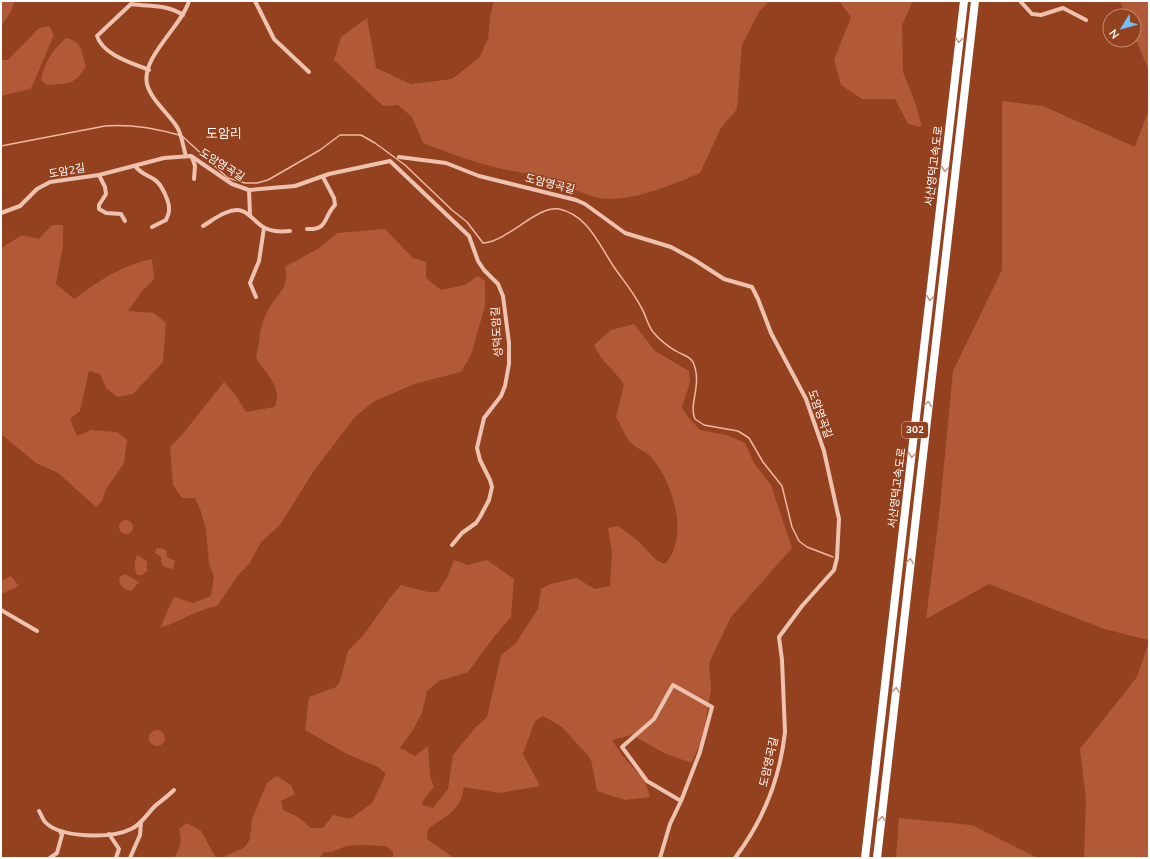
<svg xmlns="http://www.w3.org/2000/svg" width="1150" height="859" font-family="'Nunito Sans','Noto Sans KR',sans-serif">
<rect width="100%" height="100%" fill="#93411f"/>
<g fill="#b25937">
<polygon points="1,1 15,1 10,13 1,27"/>
<path d="M 494,1 L 769,1 L 759,12 L 742,45 L 737,109 L 721,128 L 700,173 C 672,185 625,205 595,197 C 573,191 553,179 531,174 C 521,172 509,171 498,168 C 473,162 448,153 423,143 L 412,117 L 398,105 L 383,106 L 334,60 L 341,37 L 367,18 L 376,68 L 411,84 L 452,79 L 479,58 L 488,39 L 490,16 Z"/>
<polygon points="839,1 913,1 902,25 903,72 915,102 922,127 908,124 895,99 862,99 841,85 834,60 851,17"/>
<polygon points="1120,1 1149,1 1149,71 1134,35 1134,16 1126,16"/>
<polygon points="49,26 54,35 31,89 1,96 1,60 8,60 39,28"/>
<path d="M 66,38 C 83,42 81,52 86,66 C 76,85 67,84 47,85 L 41,80 C 44,63 53,49 66,38 Z"/>
<polygon points="1002,101 1043,106 1135,147 1149,109 1149,640 1104,629 989,584 926,619 939,516 953,371 1002,270"/>
<path d="M 52,225 L 63,225 L 63,245 L 56,284 L 74,299 C 99,281 122,265 152,259 L 154,279 L 143,290 L 128,311 L 154,313 L 166,323 L 163,362 L 133,394 L 117,397 L 106,388 L 100,374 L 89,371 L 80,411 L 70,419 L 77,436 L 91,430 L 117,432 L 127,440 L 124,463 L 106,489 L 102,501 L 96,507 L 58,473 L 36,463 L 1,434 L 1,248 L 22,235 L 39,239 Z"/>
<path d="M 385,229 L 413,258 L 426,262 L 426,278 L 441,290 L 465,285 L 478,276 L 485,281 L 485,306 L 471,355 L 461,372 L 414,384 L 373,402 L 355,417 L 313,472 L 280,525 L 261,542 L 250,563 L 239,574 L 217,606 C 196,610 180,622 160,628 L 174,597 L 193,603 L 211,596 L 214,576 L 209,564 L 206,529 L 200,509 L 195,498 L 182,498 L 173,485 L 170,447 L 181,436 L 224,382 L 235,394 L 246,412 L 274,407 C 285,391 265,372 256,358 C 259,348 259,333 262,325 C 264,319 266,313 269,308 C 279,292 290,287 285,267 L 319,248 L 337,233 Z"/>
<path d="M 634,324 L 655,351 L 689,371 L 690,383 L 682,407 L 688,417 L 700,430 L 727,435 L 745,443 L 754,463 L 771,485 L 792,548 L 731,617 L 709,663 L 711,690 L 702,741 L 691,763 L 664,753 L 632,735 L 612,740 L 622,755 L 645,781 L 650,797 L 625,800 L 597,791 L 591,759 L 562,727 L 543,716 L 535,721 L 523,754 L 540,786 L 500,793 L 464,787 C 460,813 446,815 428,829 L 427,839 L 454,858 L 393,858 L 393,852 L 386,846 C 374,846 360,844 348,846 C 337,848 337,853 323,852 L 320,858 L 222,858 L 245,847 L 250,839 L 252,819 L 267,783 L 277,776 L 291,785 L 295,794 L 281,801 L 283,810 L 298,817 L 311,828 L 323,828 L 333,815 L 350,819 L 372,803 L 386,774 L 378,767 L 347,754 L 305,730 L 309,697 L 336,687 L 340,681 L 348,651 L 365,633 L 389,599 L 401,585 L 428,592 L 438,592 L 448,576 L 454,560 L 468,565 L 487,560 L 514,579 L 511,617 L 494,637 L 468,672 L 439,681 L 427,691 L 422,713 L 413,730 L 400,748 L 415,756 L 428,746 L 430,776 L 434,787 L 422,802 L 423,805 L 433,808 L 448,789 L 453,755 L 475,728 L 487,717 L 501,655 L 515,644 L 538,609 L 541,589 L 550,584 L 576,578 L 595,589 L 610,586 L 612,552 L 608,528 L 618,526 C 626,532 634,537 641,544 C 650,552 654,561 665,564 C 690,537 673,482 651,457 C 646,451 637,449 631,443 C 625,437 621,425 616,417 L 624,384 C 613,369 601,361 594,345 L 611,330 Z"/>
<circle cx="126" cy="527" r="7"/>
<polygon points="160,548 166,550 167,557 175,561 173,569 164,567 161,562 161,557 155,553 156,549"/>
<path d="M 137,555 C 150,563 147,559 147,571 L 142,575 L 137,575 C 134,568 134,561 137,555 Z"/>
<polygon points="125,574 139,582 131,591 123,588 119,582 120,577"/>
<polygon points="11,576 19,586 1,594 1,581"/>
<polygon points="1149,642 1149,858 1084,858 1086,800 1080,749 1137,677"/>
<circle cx="157" cy="738" r="8"/>
<polygon points="899,818 972,825 1038,858 896,858"/>
<path d="M 187,823 L 201,831 L 216,858 L 174,858 C 181,847 182,842 179,829 Z"/>
</g>
<g fill="none" stroke-linecap="round" stroke-linejoin="round">
<g stroke="#efb8a5" stroke-width="1.5">
<path d="M 182,136 L 228,178 L 245,183 L 257,183 L 268,180 L 320,150 L 340,135 L 361,135 L 375,143 L 405,165 L 452,210 L 467,222 L 483,243 C 509,241 537,205 559,209 C 588,215 599,245 614,267 C 623,280 634,293 641,307 C 646,315 647,324 653,332 C 659,339 667,346 676,351 C 682,355 689,355 693,362 C 703,385 688,404 695,419 L 704,425 L 738,431 L 749,438 L 763,462 L 782,486 L 792,527 L 799,541 L 807,547 L 833,557"/>
<path d="M 1,146 L 105,126 C 131,124 154,128 179,135"/>
</g>
<g stroke="#eec2b1" stroke-width="4">
<polyline points="255,1 274,39 309,72"/>
<polyline points="1020,1 1032,14 1041,15 1063,8 1086,20"/>
<path d="M 149,70 C 132,63 103,55 97,36 L 131,4 C 150,7 167,4 183,15"/>
<path d="M 186,156 C 183,147 182,135 177,127 C 169,114 151,100 147,84 C 141,57 182,26 189,1"/>
<polyline points="192,157 195,166 194,179"/>
<path d="M 399,157 L 446,163 L 479,176 L 576,200 L 585,204 L 625,233 L 671,247 L 693,259 L 724,279 L 752,287 L 758,299 L 771,333 L 806,399 L 824,451 L 839,519 L 837,558 L 834,570 L 802,606 L 779,637 L 782,660 L 785,732 C 780,778 763,821 735,858"/>
<path d="M 135,166 C 141,174 148,175 155,180 C 162,185 170,202 169,211 C 169,214 167,217 166,220 L 152,227"/>
<polyline points="99,175 105,187 106,194 99,205 99,209 106,213 121,214 125,221"/>
<polyline points="249,190 250,214"/>
<polyline points="1,213 20,206 37,189 50,182 99,175 164,158 191,156 232,184 249,190 295,186 329,174 390,161 469,236 478,261 484,270 498,284 503,296 509,343 509,364 505,386 501,396 484,418 477,448 480,460 490,480 492,487 489,500 480,517 476,523 462,533 452,545"/>
<path d="M 203,226 C 210,222 217,216 225,213 C 247,203 251,221 265,228 C 273,232 281,232 290,231"/>
<path d="M 307,229 C 329,230 323,217 335,205 L 334,198 L 323,177"/>
<polyline points="256,297 250,283 259,261 264,228"/>
<polyline points="1,610 37,631"/>
<path d="M 39,811 C 41,814 42,818 45,822 C 60,838 111,839 131,829 C 141,825 147,814 155,806 C 161,801 168,796 174,790"/>
<polyline points="109,834 119,849 116,858"/>
<polyline points="50,858 57,853 62,835 60,831"/>
<polyline points="130,858 140,835 141,822"/>
<polyline points="660,858 670,824 681,801 700,752 712,707 673,685 654,719 622,747 647,781 681,801"/>
</g>
<g stroke="#fff" stroke-width="8">
<polyline points="865,858 964,1"/>
<polyline points="877,858 975,1"/>
</g>
</g>
<defs><path id="oneway-chevron" d="M-2-3.5L2.5 0L-2 3.5" fill="none" stroke-width="1.6" stroke-linecap="round" stroke-linejoin="round"/></defs>
<g stroke="#c49684">
<use href="#oneway-chevron" transform="translate(959 40) rotate(97)"/>
<use href="#oneway-chevron" transform="translate(945 169) rotate(97)"/>
<use href="#oneway-chevron" transform="translate(930 298) rotate(97)"/>
<use href="#oneway-chevron" transform="translate(928 404) rotate(-83)"/>
<use href="#oneway-chevron" transform="translate(912 455) rotate(97)"/>
<use href="#oneway-chevron" transform="translate(910 561) rotate(-84)"/>
<use href="#oneway-chevron" transform="translate(896 690) rotate(-84)"/>
<use href="#oneway-chevron" transform="translate(882 819) rotate(-84)"/>
</g>
<g text-anchor="middle" dominant-baseline="central" stroke-width="3" stroke-linejoin="round" paint-order="stroke">
<rect fill="#93411f" stroke="#dfc6bc" stroke-width="1" x="902" y="422" width="26" height="16" rx="3"/>
<g font-size="10" font-weight="bold" fill="#fff">
<text x="915" y="430">302</text>
</g>
<g font-size="11" fill="#fff" stroke="#93411f">
<text transform="translate(222 165) rotate(32)">도암영곡길</text>
<text transform="translate(934 166) rotate(-83)">서산영덕고속도로</text>
<text transform="translate(67 171) rotate(-10)">도암2길</text>
<text transform="translate(550 184) rotate(14)">도암영곡길</text>
<text transform="translate(497 332) rotate(-94)">성덕도암길</text>
<text transform="translate(820 414) rotate(70)">도암영곡길</text>
<text transform="translate(897 488) rotate(-83)">서산영덕고속도로</text>
<text transform="translate(769 762) rotate(-77)">도암영곡길</text>
</g>
<g font-size="13" fill="#fff" stroke="#93411f">
<text x="224" y="134">도암리</text>
</g>
</g>
<rect width="1150" height="859" fill="none" stroke="#ffffff" stroke-width="4"/>
<g transform="translate(1122 28) rotate(233)"><circle r="19" fill="#93411f" stroke="#be8d79"/>
<path d="M0-3L7 15L0 10L-7 15Z" fill="#72bffc"/>
<text y="-6" font-size="11" font-weight="bold" text-anchor="middle" fill="#ffffff">N</text>
</g>
</svg>
